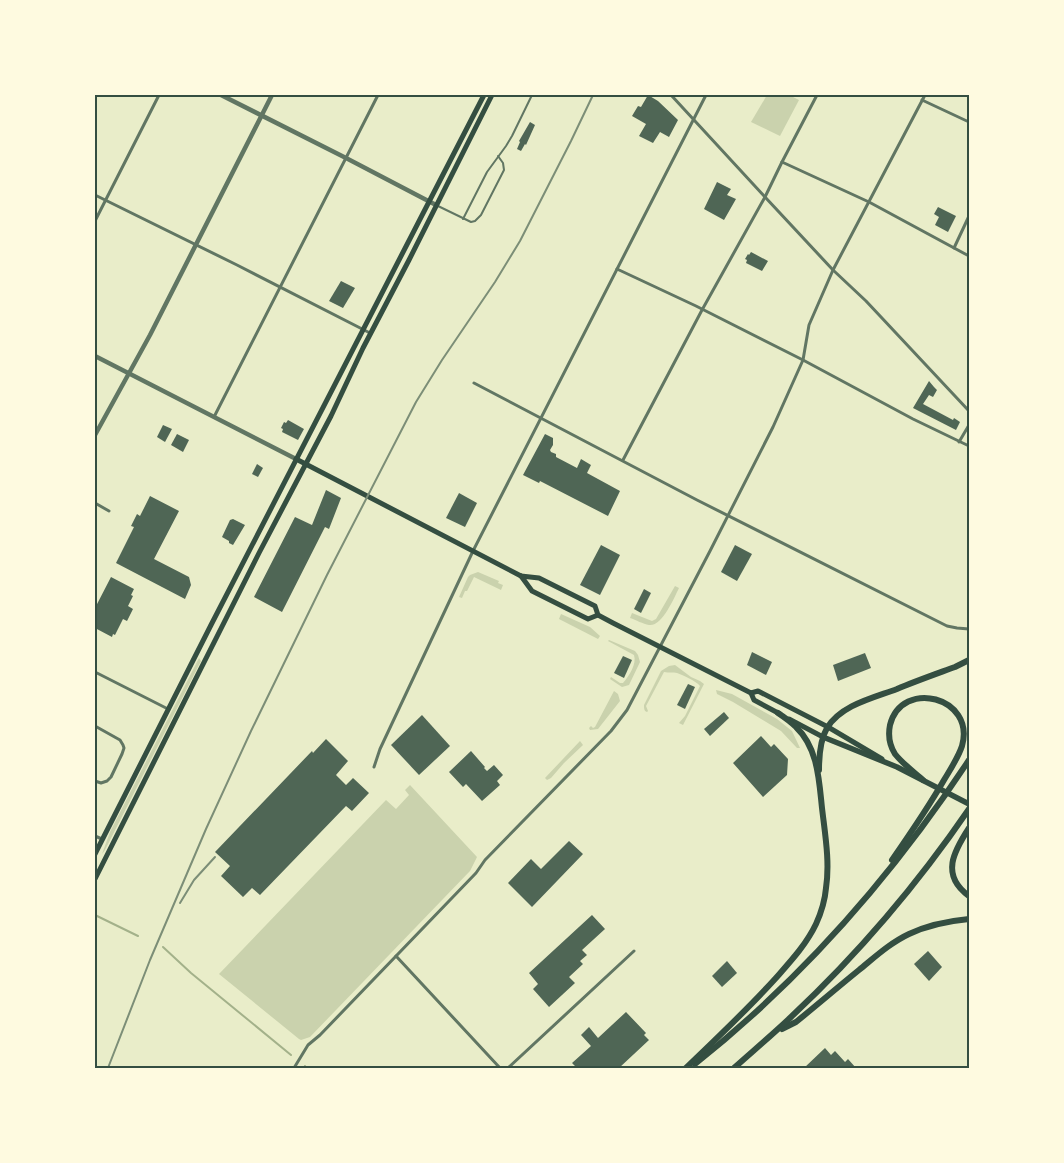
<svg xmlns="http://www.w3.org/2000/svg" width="1064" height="1163" font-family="Mulish,sans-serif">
<rect width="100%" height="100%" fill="#e9edc9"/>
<g fill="#cad2ad">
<polygon points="767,95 789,95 799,100 780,136 751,122"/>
<polygon points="478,572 499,581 498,583 503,585 501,590 474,577 467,591 465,591 462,598 459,597 468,577 470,575"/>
<path d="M 675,586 L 679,588 C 674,598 662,627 649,625 C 643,624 636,620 630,618 L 632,613 L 652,621 L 656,619 Z"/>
<polygon points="561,614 590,627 600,636 598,639 559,619"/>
<path d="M 609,640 L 635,651 L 638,655 L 640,662 L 629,685 L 622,687 L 610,679 L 611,677 L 620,683 L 623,683 C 629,676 637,664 634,655 L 608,641 Z"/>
<polygon points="199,658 201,661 105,850 102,854 110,832"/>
<path d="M 675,665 L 691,677 L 700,681 L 704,684 L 683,725 L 679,723 L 685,716 L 700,686 C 696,681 683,675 677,673 C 673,672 669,673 664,672 L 646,706 L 648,711 L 647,712 C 644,711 644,708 644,705 L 661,671 L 669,666 Z"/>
<polygon points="716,690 732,694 777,719 792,731 800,748 797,748 781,731 733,702 717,694"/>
<polygon points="614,691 618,694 620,701 598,729 590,730 589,728 591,726 593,728 595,727"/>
<polygon points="580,741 583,745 564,763 551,778 547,780 545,778"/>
<polygon points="410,785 477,857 470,871 310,1037 301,1040 299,1039 219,974 386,800 396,809 409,795 405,790"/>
</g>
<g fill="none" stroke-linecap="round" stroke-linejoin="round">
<g stroke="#a3b18a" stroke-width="2">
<polyline points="95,915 138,936"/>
<polyline points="163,947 191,973 291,1055"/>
<polyline points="305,1066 306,1068"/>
</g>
</g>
<g fill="#4f6655">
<polygon points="648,95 658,101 678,120 669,137 660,132 653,143 639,136 646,124 632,116 638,106 641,107"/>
<polygon points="530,122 535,125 526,145 525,144 521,151 517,149 520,142 519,141"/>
<polygon points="717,182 731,189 727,195 736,199 724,220 704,209"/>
<polygon points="938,207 956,216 948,232 935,225 939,217 934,214"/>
<polygon points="751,252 768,261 762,271 746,263 747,260 745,259 748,254 749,255"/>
<polygon points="341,281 355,288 343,308 329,301"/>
<polygon points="929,381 934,387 937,390 933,397 929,395 923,404 953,420 954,418 960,422 956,430 913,408"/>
<polygon points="288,420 304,429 298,440 282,432 283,429 281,428 284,422 286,423"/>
<polygon points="163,425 172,429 165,442 157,437"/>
<polygon points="177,434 189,440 183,452 171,445"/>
<polygon points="545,434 553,438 553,445 550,450 551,452 556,454 556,457 577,468 581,459 591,465 587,473 620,491 608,516 540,481 539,483 523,475"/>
<polygon points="257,464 263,468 258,477 252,474"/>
<polygon points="326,490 341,498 329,529 325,527 282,612 254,597 295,517 312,525"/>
<polygon points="459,493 477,503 465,527 446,518"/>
<polygon points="150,496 179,511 154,559 189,577 191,585 185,599 116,563 134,527 131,526 137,514 140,516"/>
<polygon points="233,519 245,525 233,545 229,543 229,541 222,537 230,520"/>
<polygon points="601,545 620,555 600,595 580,585"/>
<polygon points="735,545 752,554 737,581 721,572"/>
<polygon points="111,577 134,589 131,595 133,596 128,606 133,609 127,621 123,619 115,635 113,634 112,637 95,628 95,608"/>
<polygon points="644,589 651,593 641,613 634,609"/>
<polygon points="752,652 772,662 766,675 747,665"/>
<polygon points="865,653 871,668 838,681 833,665"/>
<polygon points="623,656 632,660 624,678 614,673"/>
<polygon points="688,684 695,687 685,709 677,705"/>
<polygon points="724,712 729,718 710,736 704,729"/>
<polygon points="422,715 450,746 419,775 391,745"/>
<polygon points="761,736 771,747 774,744 788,759 787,775 763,797 733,763"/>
<polygon points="326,739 348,761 336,775 346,785 353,778 369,793 352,811 346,806 260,895 252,888 243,897 221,876 230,866 215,852 312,751 313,753"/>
<polygon points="471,751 485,767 484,768 487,771 494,765 503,775 497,781 500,785 482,801 466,784 463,787 449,772"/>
<polygon points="569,841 583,854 532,907 508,883 531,859 541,869"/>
<polygon points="592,915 605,929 582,950 587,955 580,961 583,964 569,977 575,983 549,1007 533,989 538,984 529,973"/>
<polygon points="928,951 942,967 929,981 914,964"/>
<polygon points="727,961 737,973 722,987 712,976"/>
<polygon points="626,1012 646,1033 644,1035 649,1040 619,1068 577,1068 572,1063 591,1046 581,1035 589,1027 598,1038"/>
<polygon points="825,1048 831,1055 835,1051 845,1062 848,1059 856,1068 804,1068"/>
</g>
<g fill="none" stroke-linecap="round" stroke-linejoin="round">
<g stroke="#617663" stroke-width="2">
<polyline points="438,206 471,222 475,221 481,215 504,170 503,163 498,156"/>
<polyline points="463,219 487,172 506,146 512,136 532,95"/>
</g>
<g stroke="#617663" stroke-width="3">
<polyline points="671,95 765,197 833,270 866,301 969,411"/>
<polyline points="922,100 969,122"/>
<polyline points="782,162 869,202 969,256"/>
<polyline points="95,195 237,265 370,333"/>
<polyline points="95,221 159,95"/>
<polyline points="954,248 969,216"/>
<polyline points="617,269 696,306 803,360 913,419 969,446"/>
<polyline points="474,383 697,500 947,626 957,628 969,629"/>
<polyline points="214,417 378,95"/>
<polyline points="959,442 969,425"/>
<polyline points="623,460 702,310 765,197 782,162 817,95"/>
<polyline points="95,503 109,511"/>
<polyline points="95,672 168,709"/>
<polyline points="95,726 120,740 123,745 124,748 122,754 111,777 107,781 101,783 95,781"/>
<polyline points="374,767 380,749 473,551 706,95"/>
<polyline points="95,836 102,839"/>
<polyline points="396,956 500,1068"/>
<polyline points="294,1068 308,1045 320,1035 476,873 485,860 611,731 627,710 710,551 773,427 803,360 809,325 833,270 925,95"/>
<polyline points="508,1068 634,951"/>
</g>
<g stroke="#617663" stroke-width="4.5">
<polyline points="221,95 346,158 436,205"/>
<polyline points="95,356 296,459"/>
<polyline points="95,435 150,335 272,95"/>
</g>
<g stroke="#344e41" stroke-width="5">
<polyline points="296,459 521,576 539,578 595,606 598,615 613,623 751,693 758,691 828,727 882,759"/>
<polyline points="521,576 532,591 588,619 598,615"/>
<polyline points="751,693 754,700 780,714"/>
<polyline points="789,719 823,737"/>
<polyline points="95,854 211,625 484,95"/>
<polyline points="95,879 259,553 331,416 363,348 409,260 492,95"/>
</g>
<polyline stroke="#344e41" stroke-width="5.5" points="823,737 897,767 969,804"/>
<g stroke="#344e41" stroke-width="6">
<path d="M 819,770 C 819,757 820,740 827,728 C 841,705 873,698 897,689 C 916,681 936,674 955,667 L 969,660"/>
<path d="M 969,828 C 954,851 940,875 969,896"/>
<path d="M 892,860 C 910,834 928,808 944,780 C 950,770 958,758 962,746 C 976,697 902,678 890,725 C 888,735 890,746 895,754 C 903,764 914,772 923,780"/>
<path d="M 782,1029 L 796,1022 C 817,1005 838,987 859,970 C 875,957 890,943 909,934 C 928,925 948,921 969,919"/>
<path d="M 695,1064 C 803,978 893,875 969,760"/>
<path d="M 686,1068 C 716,1039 747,1010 775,979 C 790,962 806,945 816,924 C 821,913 825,900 826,888 C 830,862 825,834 822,808 C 819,780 818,748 796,727 C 791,722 784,717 778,713"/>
<path d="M 734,1068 C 753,1051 772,1035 791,1017 C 857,955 917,885 969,809"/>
</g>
<g stroke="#7c8e77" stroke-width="2">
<polyline points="180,903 194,880 215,857"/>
<polyline points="108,1068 150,960 206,829 251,731 327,575 416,402 442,360 495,282 520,241 571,141 593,95"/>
</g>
</g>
<rect width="1064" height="1163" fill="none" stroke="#fefae0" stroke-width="192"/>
<rect x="96" y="96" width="872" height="971" fill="none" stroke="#344e41" stroke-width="2"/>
</svg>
